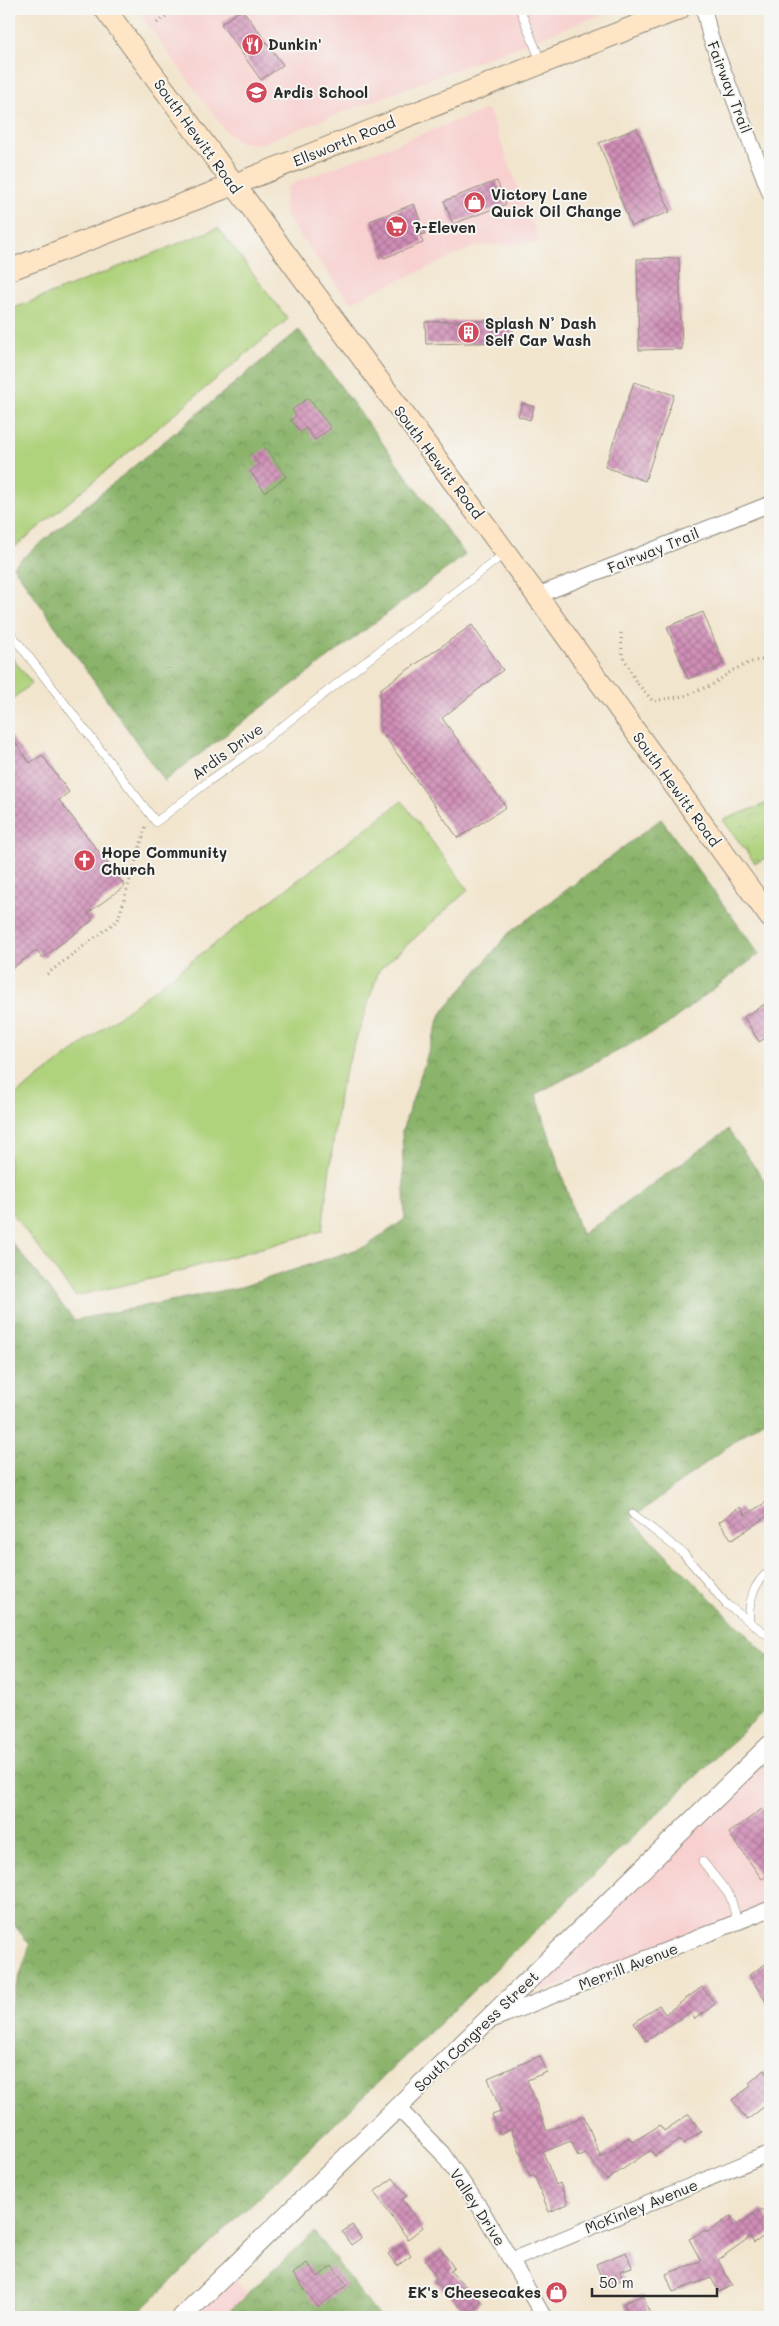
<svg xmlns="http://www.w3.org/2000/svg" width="779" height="2326" font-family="Mali,sans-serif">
<defs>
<pattern id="forest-crowns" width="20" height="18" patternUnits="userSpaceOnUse" patternTransform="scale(1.25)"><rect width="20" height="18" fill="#8bb46b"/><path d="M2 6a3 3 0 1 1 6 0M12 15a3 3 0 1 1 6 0" fill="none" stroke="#729358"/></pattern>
<pattern id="park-crowns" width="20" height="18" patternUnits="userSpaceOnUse" patternTransform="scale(1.25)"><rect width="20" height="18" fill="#afd27b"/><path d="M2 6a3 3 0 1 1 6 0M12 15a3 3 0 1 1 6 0" fill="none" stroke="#97b46a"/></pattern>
<pattern id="building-cross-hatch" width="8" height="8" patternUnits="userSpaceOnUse" patternTransform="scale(1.25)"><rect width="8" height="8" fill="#d08eb7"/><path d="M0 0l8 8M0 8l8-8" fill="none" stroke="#a97495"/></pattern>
</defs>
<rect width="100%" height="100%" fill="#f6f6f2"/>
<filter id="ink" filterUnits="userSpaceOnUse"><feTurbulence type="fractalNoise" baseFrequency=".02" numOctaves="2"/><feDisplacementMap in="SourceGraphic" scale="10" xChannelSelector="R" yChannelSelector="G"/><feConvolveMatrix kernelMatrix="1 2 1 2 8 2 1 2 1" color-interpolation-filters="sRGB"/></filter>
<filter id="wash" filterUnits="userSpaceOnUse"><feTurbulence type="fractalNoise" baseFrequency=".0096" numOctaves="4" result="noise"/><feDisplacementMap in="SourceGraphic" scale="20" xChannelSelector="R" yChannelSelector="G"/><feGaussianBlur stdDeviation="1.12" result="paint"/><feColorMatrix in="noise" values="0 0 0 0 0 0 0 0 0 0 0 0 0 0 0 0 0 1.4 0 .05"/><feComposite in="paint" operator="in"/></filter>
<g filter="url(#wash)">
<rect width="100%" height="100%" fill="#f2e5ce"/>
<g fill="#f7d0cf">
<polygon points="136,9 616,9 259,144 237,141 224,129"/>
<polygon points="488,109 540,243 476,246 350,302 289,221 283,206 288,188 293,183"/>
<polygon points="770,1756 770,1904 545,1991 542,1989 540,1985 543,1980"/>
<polygon points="235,2278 264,2317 196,2317"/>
</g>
<g fill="#afd27b" stroke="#6d7e53">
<polygon points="218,228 288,319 9,552 9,310"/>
<polygon points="9,654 32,683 9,702"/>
<polygon points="402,801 468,890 379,970 340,1088 322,1231 155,1278 75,1296 9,1209 9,1100"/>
</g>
<g fill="url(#forest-crowns)" stroke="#5b704b">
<polygon points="299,330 465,555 164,781 13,566"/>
<polygon points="661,819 759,954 665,1026 536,1094 581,1235 728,1130 770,1188 770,1415 631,1519 770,1658 770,1705 134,2317 9,2317 9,2009 30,1945 9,1918 9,1239 74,1320 241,1287 367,1246 405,1219 402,1131 441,1014 509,933"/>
<polygon points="314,2232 379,2317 223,2317"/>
</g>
<polygon fill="url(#park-crowns)" stroke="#6d7e53" points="770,802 770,857 755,863 723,820"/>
<g id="blocks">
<g fill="url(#building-cross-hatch)">
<polygon points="242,9 283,65 261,80 221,24"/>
<polygon points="637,128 670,212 631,226 599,143"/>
<polygon points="497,181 506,204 453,224 444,201"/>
<polygon points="414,204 425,234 420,235 423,243 384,258 370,221"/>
<polygon points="679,258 682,349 639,350 637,259"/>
<polygon points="513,320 513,342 426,344 425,322"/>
<polygon points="634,382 674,395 645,481 605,467"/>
<polygon points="308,398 331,428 315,440 306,428 300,432 291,420 296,416 292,410"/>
<polygon points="522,403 534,407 530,420 518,416"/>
<polygon points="266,448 286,477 265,492 250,471 259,465 253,457"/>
<polygon points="703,612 724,664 688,679 667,627"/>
<polygon points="472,625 503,670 442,718 506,807 458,838 380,730 380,689"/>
<polygon points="9,734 30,763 42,755 69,792 59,800 125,886 88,913 93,920 42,958 37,950 9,971"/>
<polygon points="770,1001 770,1035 759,1042 744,1017"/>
<polygon points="770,1500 770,1514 732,1540 719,1522 740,1507 745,1515"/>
<polygon points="762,1809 770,1820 770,1873 762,1879 729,1833"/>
<polygon points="770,1961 770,2008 749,1975"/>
<polygon points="702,1987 715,2004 695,2019 690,2012 646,2041 634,2023 659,2005 665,2014"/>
<polygon points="540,2056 547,2072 527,2080 547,2131 584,2116 601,2157 629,2137 633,2142 660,2125 664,2131 689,2114 701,2132 683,2144 680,2140 655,2156 651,2150 607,2180 585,2153 578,2156 571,2141 543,2152 556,2185 560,2183 568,2204 549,2212 534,2175 530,2177 511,2129 500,2134 492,2115 501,2112 488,2078"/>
<polygon points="765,2070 770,2078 770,2102 747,2120 732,2100 751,2086 749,2083"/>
<polygon points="393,2178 407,2196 402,2199 423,2227 408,2239 374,2192"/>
<polygon points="762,2209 770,2222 770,2232 754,2243 750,2237 718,2260 732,2285 719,2292 711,2278 673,2292 666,2274 701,2261 689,2239 705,2230 707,2233 731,2216 737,2225"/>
<polygon points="352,2225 361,2238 351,2245 342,2232"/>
<polygon points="402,2244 411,2256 397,2266 388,2254"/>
<polygon points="441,2249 454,2268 450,2271 481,2301 468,2314 434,2281 437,2278 425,2260"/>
<polygon points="626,2252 632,2267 620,2271 623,2279 605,2287 596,2264"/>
<polygon points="307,2263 318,2277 332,2266 347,2285 318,2307 293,2274"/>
<polygon points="643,2295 651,2317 629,2317 624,2303"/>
</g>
</g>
</g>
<g filter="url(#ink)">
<use href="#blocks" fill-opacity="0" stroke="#8e887c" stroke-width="1"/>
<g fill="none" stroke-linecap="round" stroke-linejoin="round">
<defs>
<g id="service">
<polyline points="520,9 541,62"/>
<polyline points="9,631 156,822 209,781 243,757 505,553"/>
<polyline points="633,1514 683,1553 726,1604 770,1637"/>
<path d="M 749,1621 C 749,1601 753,1583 770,1571"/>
<polyline points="703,1862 730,1896 738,1923"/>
</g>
<g id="minor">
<polyline points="704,9 710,36 770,193"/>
<polyline points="536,596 770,504"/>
<polyline points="489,2021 770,1909"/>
<polyline points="397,2107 442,2153 481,2209 544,2317"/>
<polyline points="512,2260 770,2153"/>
</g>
<polyline id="tertiary" points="182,2317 770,1745"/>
<g id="secondary">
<polyline points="105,9 506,553 770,917"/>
<polyline points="9,270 233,185 679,9"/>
</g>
</defs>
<use href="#service" stroke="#8e887c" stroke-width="9"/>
<use href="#minor" stroke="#8e887c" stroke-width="17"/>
<use href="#tertiary" stroke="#8e887c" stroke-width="21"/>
<use href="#secondary" stroke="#8e887c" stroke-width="23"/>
<g stroke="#8e887c" stroke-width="3" stroke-dasharray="1 4" stroke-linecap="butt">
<polyline points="157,23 176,9"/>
<polyline points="621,633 622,654 636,682 653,701 684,696 712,685 733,670 754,661 770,659"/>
<polyline points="47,974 118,920 146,826"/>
</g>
<use href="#service" stroke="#fff" stroke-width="8"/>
<use href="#minor" stroke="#fff" stroke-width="15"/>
<use href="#tertiary" stroke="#fff" stroke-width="19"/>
<use href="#secondary" stroke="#fde5c5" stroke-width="21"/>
</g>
</g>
<defs>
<symbol id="restaurant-disc" viewBox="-11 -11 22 22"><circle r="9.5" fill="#d1495b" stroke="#f6f6f2"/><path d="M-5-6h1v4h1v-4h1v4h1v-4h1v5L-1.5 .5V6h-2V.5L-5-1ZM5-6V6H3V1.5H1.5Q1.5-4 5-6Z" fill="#fff"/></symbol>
<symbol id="school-disc" viewBox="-11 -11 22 22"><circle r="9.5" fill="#d1495b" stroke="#f6f6f2"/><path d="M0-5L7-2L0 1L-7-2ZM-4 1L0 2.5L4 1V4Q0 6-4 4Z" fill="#fff"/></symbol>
<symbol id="shop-disc" viewBox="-11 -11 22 22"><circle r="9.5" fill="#d1495b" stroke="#f6f6f2"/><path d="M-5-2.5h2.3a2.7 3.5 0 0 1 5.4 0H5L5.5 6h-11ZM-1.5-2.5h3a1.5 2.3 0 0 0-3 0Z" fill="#fff"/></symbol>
<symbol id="supermarket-disc" viewBox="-11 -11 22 22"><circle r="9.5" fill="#d1495b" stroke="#f6f6f2"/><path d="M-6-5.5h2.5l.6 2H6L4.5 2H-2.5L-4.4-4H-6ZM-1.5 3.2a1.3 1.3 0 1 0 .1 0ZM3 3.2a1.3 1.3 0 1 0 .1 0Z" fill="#fff"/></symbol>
<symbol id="building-disc" viewBox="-11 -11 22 22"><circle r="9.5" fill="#d1495b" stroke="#f6f6f2"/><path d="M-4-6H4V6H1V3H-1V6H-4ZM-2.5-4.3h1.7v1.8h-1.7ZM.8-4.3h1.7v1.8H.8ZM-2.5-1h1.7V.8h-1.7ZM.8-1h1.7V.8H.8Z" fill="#fff"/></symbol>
<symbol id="church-disc" viewBox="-11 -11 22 22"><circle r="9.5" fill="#d1495b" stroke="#f6f6f2"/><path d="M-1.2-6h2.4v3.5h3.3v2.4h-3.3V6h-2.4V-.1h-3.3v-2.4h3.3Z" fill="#fff"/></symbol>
</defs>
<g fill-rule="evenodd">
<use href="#restaurant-disc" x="240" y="32" width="25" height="25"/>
<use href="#school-disc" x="244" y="80" width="25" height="25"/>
<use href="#shop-disc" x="462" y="190" width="25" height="25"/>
<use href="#supermarket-disc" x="384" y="214" width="25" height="25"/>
<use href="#building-disc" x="456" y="320" width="25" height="25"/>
<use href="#church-disc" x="72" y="848" width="25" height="25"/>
<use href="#shop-disc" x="544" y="2280" width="25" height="25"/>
</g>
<g text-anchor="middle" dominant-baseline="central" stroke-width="4" stroke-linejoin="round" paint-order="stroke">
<g font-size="15" font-weight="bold" fill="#2b2b2b" stroke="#f6f6f2" text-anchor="start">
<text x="268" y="44">Dunkin'</text>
<text x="273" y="92">Ardis School</text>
<text x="491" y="194">Victory Lane<tspan x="491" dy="17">Quick Oil Change</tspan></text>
<text x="413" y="227">7-Eleven</text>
<text x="485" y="323">Splash N’ Dash<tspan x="485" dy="17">Self Car Wash</tspan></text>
<text x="101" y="852">Hope Community<tspan x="101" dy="17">Church</tspan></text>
<text x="541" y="2292" text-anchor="end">EK's Cheesecakes</text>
</g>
<g font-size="15" fill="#2b2b2b" stroke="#f6f6f2">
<text transform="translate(730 87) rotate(69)">Fairway Trail</text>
<text transform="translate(198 136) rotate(54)">South Hewitt Road</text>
<text transform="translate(344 141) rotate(-22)">Ellsworth Road</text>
<text transform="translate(439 462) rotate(53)">South Hewitt Road</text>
<text transform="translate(653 550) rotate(-22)">Fairway Trail</text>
<text transform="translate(227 751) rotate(-36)">Ardis Drive</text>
<text transform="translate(677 789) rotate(54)">South Hewitt Road</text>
<text transform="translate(628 1966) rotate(-21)">Merrill Avenue</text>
<text transform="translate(476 2031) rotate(-44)">South Congress Street</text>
<text transform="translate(641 2206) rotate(-22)">McKinley Avenue</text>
<text transform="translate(478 2207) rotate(57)">Valley Drive</text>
</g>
</g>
<rect width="779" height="2326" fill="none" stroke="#f6f6f2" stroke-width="30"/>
<path d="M592 2288v8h125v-8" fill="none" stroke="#2b2b2b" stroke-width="2.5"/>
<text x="599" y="2288" font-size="15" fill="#2b2b2b" stroke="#f6f6f2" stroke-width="4" paint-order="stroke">50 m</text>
</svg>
